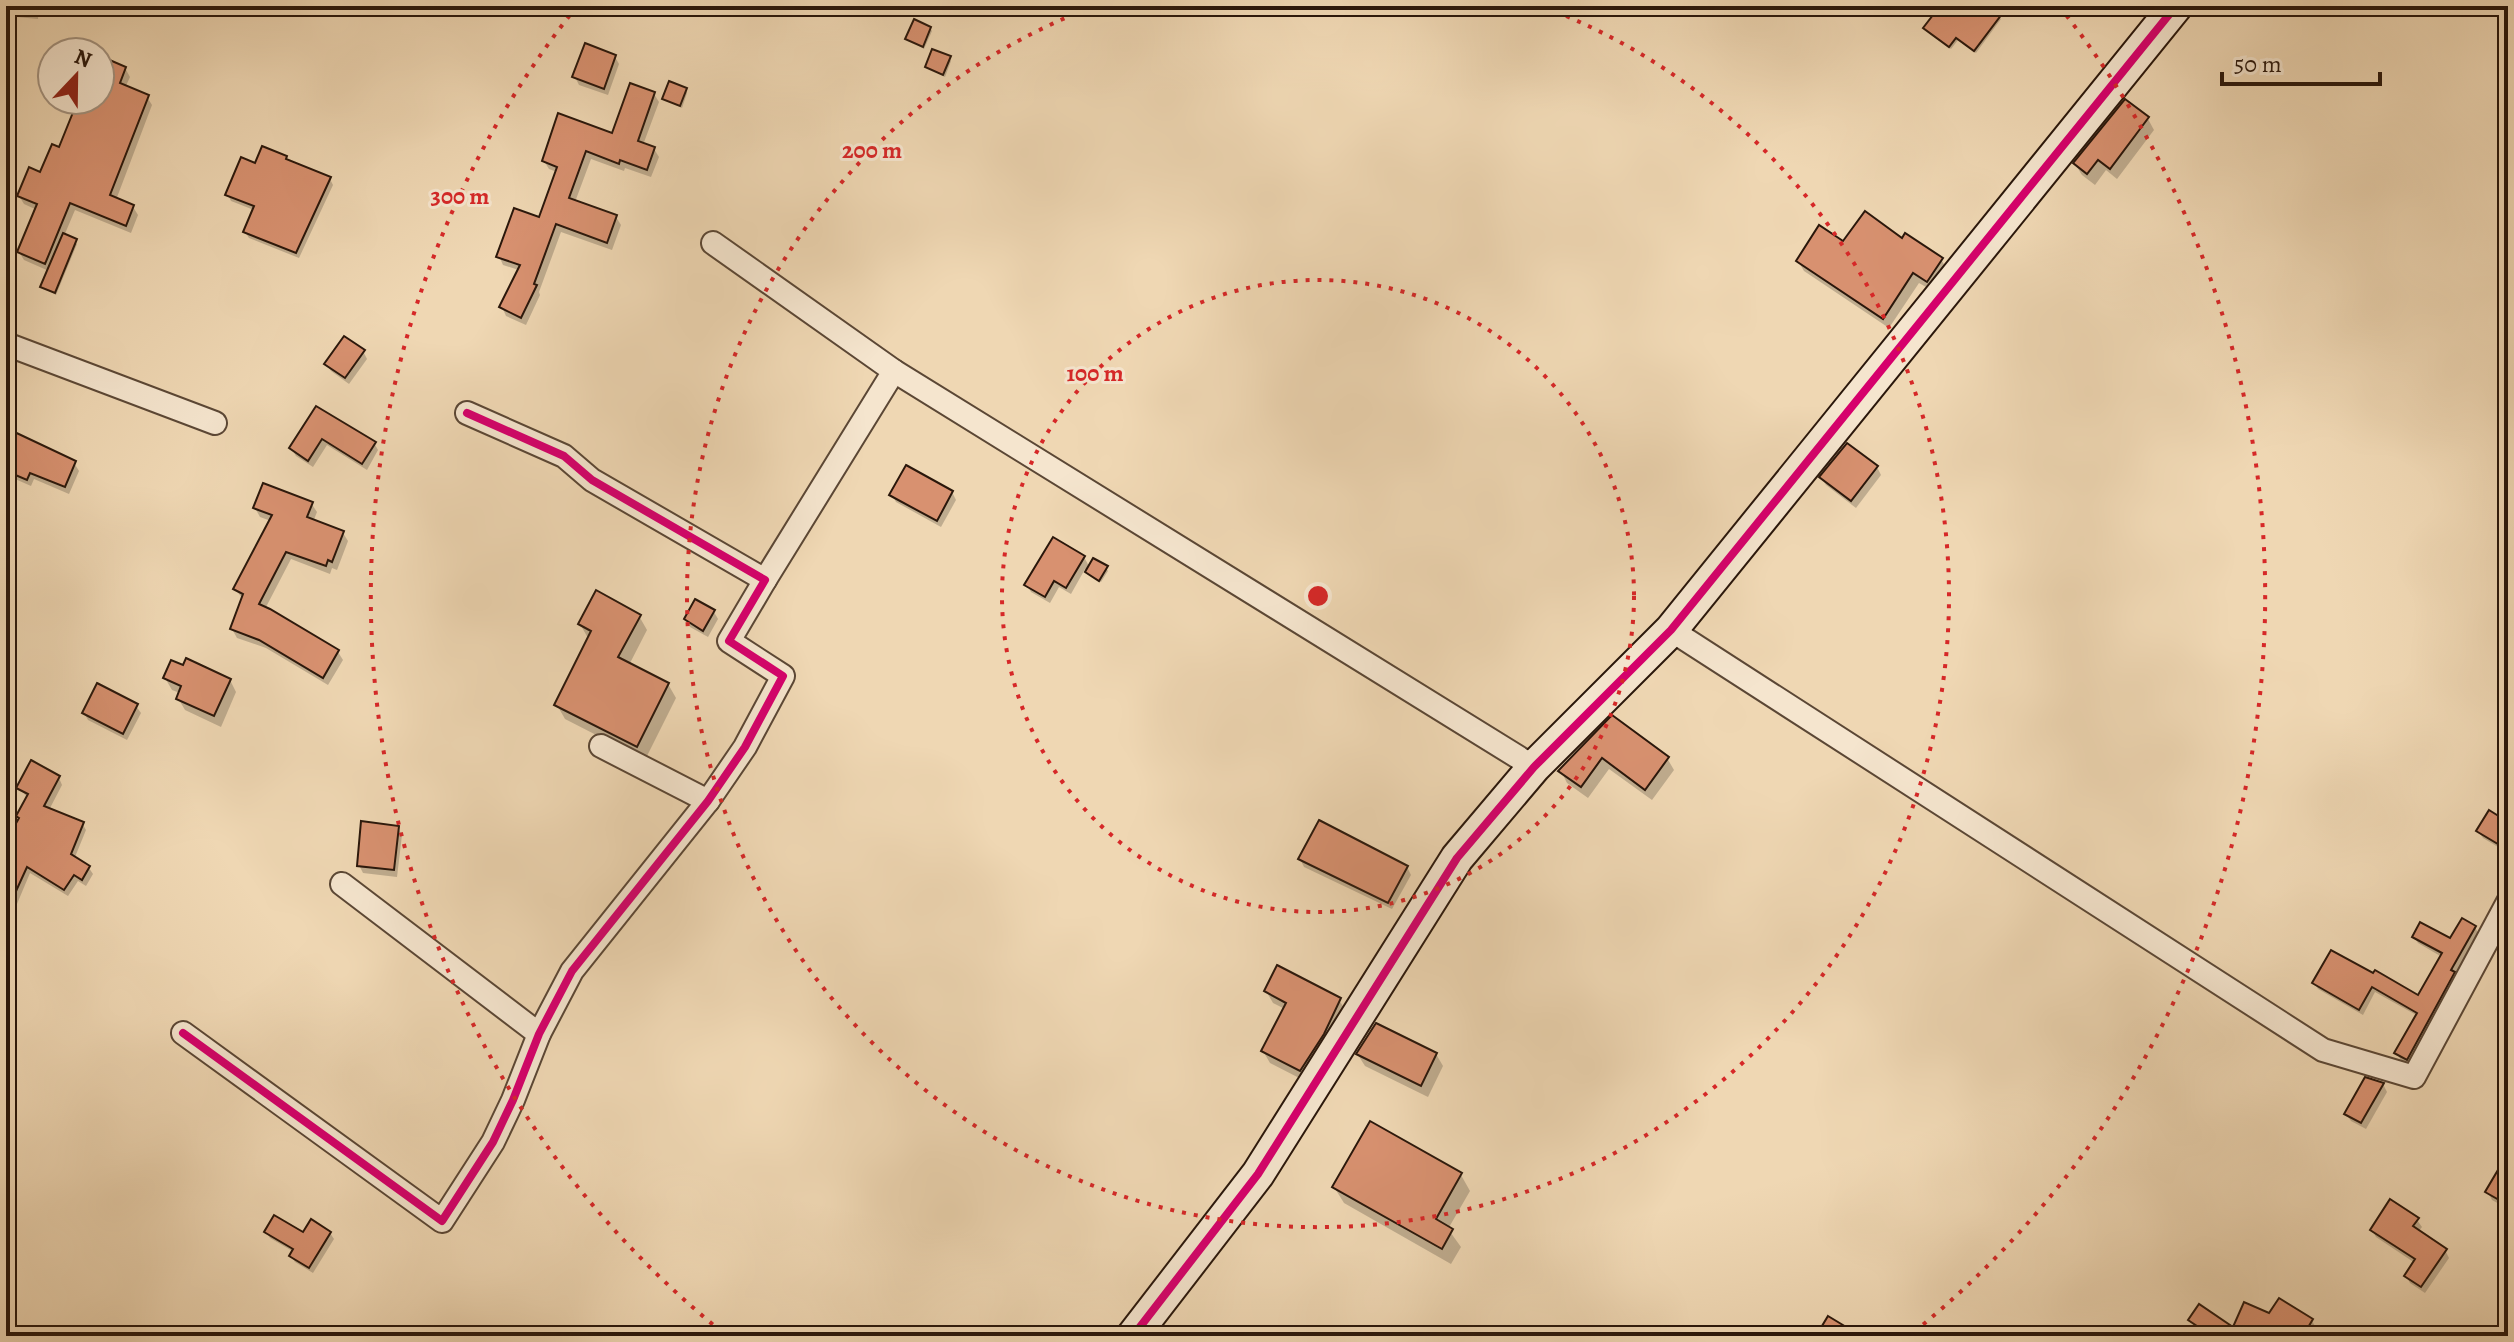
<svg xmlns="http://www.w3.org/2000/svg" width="2514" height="1342" font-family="Alegreya,serif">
<rect width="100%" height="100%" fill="#efd7b3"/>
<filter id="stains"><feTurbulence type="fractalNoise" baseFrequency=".0025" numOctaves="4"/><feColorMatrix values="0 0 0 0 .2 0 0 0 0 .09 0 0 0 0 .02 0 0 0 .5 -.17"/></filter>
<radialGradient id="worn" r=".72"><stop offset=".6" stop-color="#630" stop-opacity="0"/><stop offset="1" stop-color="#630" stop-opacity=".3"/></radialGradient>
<g fill="#0003">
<polygon points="6,6 39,6 38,19 6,16"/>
<polygon points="1942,6 1986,6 2001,19 1976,53 1958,40 1951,49 1926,28"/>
<polygon points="930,28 932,31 924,49 907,39"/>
<polygon points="615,57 619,64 608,95 579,85 575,77"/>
<polygon points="949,58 951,61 945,77 927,67"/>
<polygon points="125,68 130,77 125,88 147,97 152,105 116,200 133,207 138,215 131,233 75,210 64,236 77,244 56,295 42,287 49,271 24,260 19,252 37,210 24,204 19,196 41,175 60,150 80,100 100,100 100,76"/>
<polygon points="686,89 687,93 682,108 665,99"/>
<polygon points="654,94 659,102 643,145 654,149 659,157 651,177 625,168 624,171 591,159 575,202 616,217 621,225 612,250 561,232 539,292 540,295 526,325 506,316 502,307 519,270 503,265 499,256 540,219 557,172 549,169 544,161 613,135"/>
<polygon points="2148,119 2154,130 2117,179 2106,170 2095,185 2082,175 2075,164"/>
<polygon points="285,158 288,162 330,179 333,185 299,258 249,238 245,232 254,210 231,201 228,195 256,165"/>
<polygon points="1903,241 1941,259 1947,270 1933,291 1919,283 1889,328 1804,271 1798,261 1844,244"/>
<polygon points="363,351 367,359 349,384 331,371 326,364"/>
<polygon points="317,408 374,443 378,450 367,470 327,445 313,467 296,456 291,448"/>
<polygon points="6,431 74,463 79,471 69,494 34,479 31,486 6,475"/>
<polygon points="1877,467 1881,475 1856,508 1826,485 1821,477"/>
<polygon points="952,492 956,500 941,527 896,502 892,495"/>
<polygon points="311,503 317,512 313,522 343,533 348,541 337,570 332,568 330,574 291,559 265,609 338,652 343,660 328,685 266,648 237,638 232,629 243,599 235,589 271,521 260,517 255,508"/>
<polygon points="1084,557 1090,568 1106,568 1108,571 1101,582 1089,575 1085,569 1071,594 1059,587 1050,603 1031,592 1027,585"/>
<polygon points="714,612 718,619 708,637 690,627 686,619"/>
<polygon points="639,616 647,630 629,665 668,684 676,698 645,760 565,719 557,705 588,638 580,624"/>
<polygon points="165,678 230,680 236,692 221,727 185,710 178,698 180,693 172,690"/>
<polygon points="136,706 141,713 127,740 88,720 84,713"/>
<polygon points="1613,718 1667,758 1674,770 1652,800 1609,769 1588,798 1567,783 1561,771"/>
<polygon points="59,778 62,785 49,810 82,823 86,830 75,857 89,868 93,874 86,886 78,881 68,896 30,873 17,904 6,899 6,863 14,846 10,839 28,798 19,788"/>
<polygon points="2508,824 2508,853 2483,838 2478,831"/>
<polygon points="398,828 402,835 397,877 363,873 359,865"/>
<polygon points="1300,859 1407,867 1411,875 1392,909 1304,867"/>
<polygon points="2475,927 2478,933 2454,976 2457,980 2411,1065 2400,1059 2397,1053 2418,1016 2375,992 2363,1015 2318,989 2314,983 2332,952 2419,997 2442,957 2418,943 2414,937 2451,941"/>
<polygon points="1266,991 1339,1000 1346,1011 1307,1082 1270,1063 1263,1051 1285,1009 1273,1003"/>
<polygon points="1436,1054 1443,1066 1428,1097 1365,1066 1358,1055"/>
<polygon points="2383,1084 2387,1092 2366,1129 2351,1121 2346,1114"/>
<polygon points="1461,1175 1470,1191 1448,1229 1461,1247 1451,1264 1344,1203 1334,1187"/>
<polygon points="2508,1176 2508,1209 2492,1200 2488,1192"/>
<polygon points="2417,1220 2422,1227 2418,1232 2445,1250 2449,1258 2425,1293 2410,1283 2406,1276 2415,1263 2376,1237 2372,1230"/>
<polygon points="266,1232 304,1235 330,1233 334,1239 313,1273 295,1262 291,1256 294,1252 270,1238"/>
<polygon points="2270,1316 2312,1321 2315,1326 2309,1336 2204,1336 2205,1334 2194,1326 2191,1320 2233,1330"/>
</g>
<g fill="#d89170" stroke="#2a170b" stroke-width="2">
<polygon points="1940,6 2008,6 1974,51 1956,38 1949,47 1923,28"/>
<polygon points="914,19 931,27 923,47 905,39"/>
<polygon points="585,43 616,55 604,89 572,77"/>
<polygon points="932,49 951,56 943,75 925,67"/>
<polygon points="105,58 126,67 120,83 149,95 110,195 134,205 126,226 70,203 45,264 17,252 37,204 17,196 29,167 40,172 52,144 59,147 78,100 100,100 100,71"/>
<polygon points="669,81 687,88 680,106 662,99"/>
<polygon points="630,83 655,92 638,141 655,147 647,170 620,160 619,164 586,151 569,198 617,215 607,243 556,224 534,284 537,285 521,318 499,307 520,265 496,257 514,208 539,217 557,167 542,161 558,113 612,133"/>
<polygon points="2125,99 2149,117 2110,169 2098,160 2087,174 2073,163"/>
<polygon points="262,146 287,156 286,159 331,177 296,253 243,232 254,206 225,195 241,157 255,163"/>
<polygon points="1865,211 1902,238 1905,233 1943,258 1927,282 1913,273 1883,319 1796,261 1819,225 1843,241"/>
<polygon points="63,233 77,239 55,293 40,287"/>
<polygon points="344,336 365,350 345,378 324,364"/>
<polygon points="316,406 376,442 362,464 322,439 308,461 289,448"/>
<polygon points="6,428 76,461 65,487 30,473 27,480 6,471"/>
<polygon points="1847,443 1878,466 1851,501 1819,477"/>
<polygon points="906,465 953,491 937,521 889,495"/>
<polygon points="263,483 313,502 307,517 344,531 332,562 328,560 326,566 286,552 259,604 270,609 339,650 323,678 259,640 230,629 243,594 233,589 272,515 253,508"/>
<polygon points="1053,537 1085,556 1066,588 1054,581 1045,597 1024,585"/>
<polygon points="1093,558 1108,566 1099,581 1085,572"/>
<polygon points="596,590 641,615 618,657 669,683 637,747 554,705 591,631 578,624"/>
<polygon points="695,599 715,610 703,631 684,619"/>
<polygon points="186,658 231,679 214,716 176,699 181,686 163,678 171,660 183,665"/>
<polygon points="97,683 138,704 123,734 82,713"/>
<polygon points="1612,715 1669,757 1645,790 1602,758 1581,787 1558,771"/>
<polygon points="31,760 60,776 44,806 84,822 71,854 90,866 82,880 74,875 64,890 27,867 6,913 6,858 13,843 7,839 19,818 16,816 28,794 16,788"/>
<polygon points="2489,810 2508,822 2508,850 2476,831"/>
<polygon points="1319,820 1408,866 1388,903 1298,859"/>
<polygon points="361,821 399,826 394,870 357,866"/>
<polygon points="2462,918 2476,926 2451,970 2455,972 2407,1060 2394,1053 2417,1013 2372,987 2359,1010 2312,983 2331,950 2373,973 2375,970 2418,995 2442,953 2412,937 2420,922 2450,938"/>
<polygon points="1277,965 1341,998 1324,1034 1300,1071 1261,1051 1286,1003 1264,991"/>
<polygon points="1376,1023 1437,1053 1421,1086 1356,1054"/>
<polygon points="2365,1077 2384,1083 2361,1123 2344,1114"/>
<polygon points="1370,1121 1462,1173 1436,1219 1453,1229 1442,1249 1332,1187"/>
<polygon points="2508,1153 2508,1205 2485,1192"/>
<polygon points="2390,1199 2419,1218 2413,1226 2447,1249 2421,1287 2404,1276 2415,1259 2370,1230"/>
<polygon points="274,1215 303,1232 311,1219 331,1232 309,1268 289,1256 293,1249 264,1232"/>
<polygon points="2279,1298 2313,1319 2303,1336 2212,1336 2188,1320 2199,1304 2233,1327 2244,1302 2269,1313"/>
<polygon points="1828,1316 1861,1336 1816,1336"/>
</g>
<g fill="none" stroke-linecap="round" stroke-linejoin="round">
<defs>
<g id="street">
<polyline points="713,243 894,371 765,580"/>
<polyline points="6,344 215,423"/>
<polyline points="894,371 1534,767"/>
<polyline points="1671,630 2323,1050 2414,1077 2508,902"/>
<polyline points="601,746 708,801"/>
<polyline points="342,884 539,1034"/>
<polyline points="183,1033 442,1221 493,1142 513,1100 539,1034 572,971 708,801 745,747 783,676 729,641 765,580 592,480 564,456 467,413"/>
</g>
<polyline id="secondary" points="1133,1336 1258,1174 1457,858 1534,767 1671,630 2176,6"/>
</defs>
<use href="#street" stroke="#5b4735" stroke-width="26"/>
<use href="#secondary" stroke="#2a170b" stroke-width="36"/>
<use href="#street" stroke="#f5e5ce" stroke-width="22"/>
<use href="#secondary" stroke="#f5e5ce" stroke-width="32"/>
<defs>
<g id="cycleway">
<polyline points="183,1033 442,1221 493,1142 513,1100 539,1034 572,971 708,801 745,747 783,676 729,641 765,580 592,480 564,456 467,413"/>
<polyline points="1133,1336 1258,1174 1457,858 1534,767 1671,630 2176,6"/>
</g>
</defs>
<use href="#cycleway" stroke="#f5e5ce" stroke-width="13"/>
<use href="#cycleway" stroke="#d6006c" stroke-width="8"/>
</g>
<g fill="none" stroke="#d62828" stroke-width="4" stroke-dasharray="4 8">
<circle cx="1318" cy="596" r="316"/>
<path d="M1544 7A631 631 0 1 1 1092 7"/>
<path d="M722 1332A947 947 0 0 1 577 6M2059 6A947 947 0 0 1 1914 1332"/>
</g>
<circle cx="1318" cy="596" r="12" fill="#d62828" stroke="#f5e5ce" stroke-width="4"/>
<g font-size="24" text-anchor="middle" font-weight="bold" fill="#d62828" stroke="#f5e5ce" stroke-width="6" stroke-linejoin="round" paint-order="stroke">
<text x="872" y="158">200 m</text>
<text x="460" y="204">300 m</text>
<text x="1095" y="381">100 m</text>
</g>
<rect width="2514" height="1342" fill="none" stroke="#efd7b3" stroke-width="32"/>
<rect x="8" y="8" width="2498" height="1326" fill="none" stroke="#2a170b" stroke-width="4"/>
<rect x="16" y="16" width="2482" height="1310" fill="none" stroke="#2a170b" stroke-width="2"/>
<g transform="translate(76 76) rotate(22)"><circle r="38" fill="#f5e5ce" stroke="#a49380" stroke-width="2"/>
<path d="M0-6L14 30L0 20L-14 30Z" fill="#8f2418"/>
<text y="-12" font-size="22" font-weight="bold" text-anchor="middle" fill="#2a170b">N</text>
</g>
<path d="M2222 72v12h158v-12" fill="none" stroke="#2a170b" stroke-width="4"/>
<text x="2234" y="72" font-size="24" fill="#2a170b" stroke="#f5e5ce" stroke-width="6" paint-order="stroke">50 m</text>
<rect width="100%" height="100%" filter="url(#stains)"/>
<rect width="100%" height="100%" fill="url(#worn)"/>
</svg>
